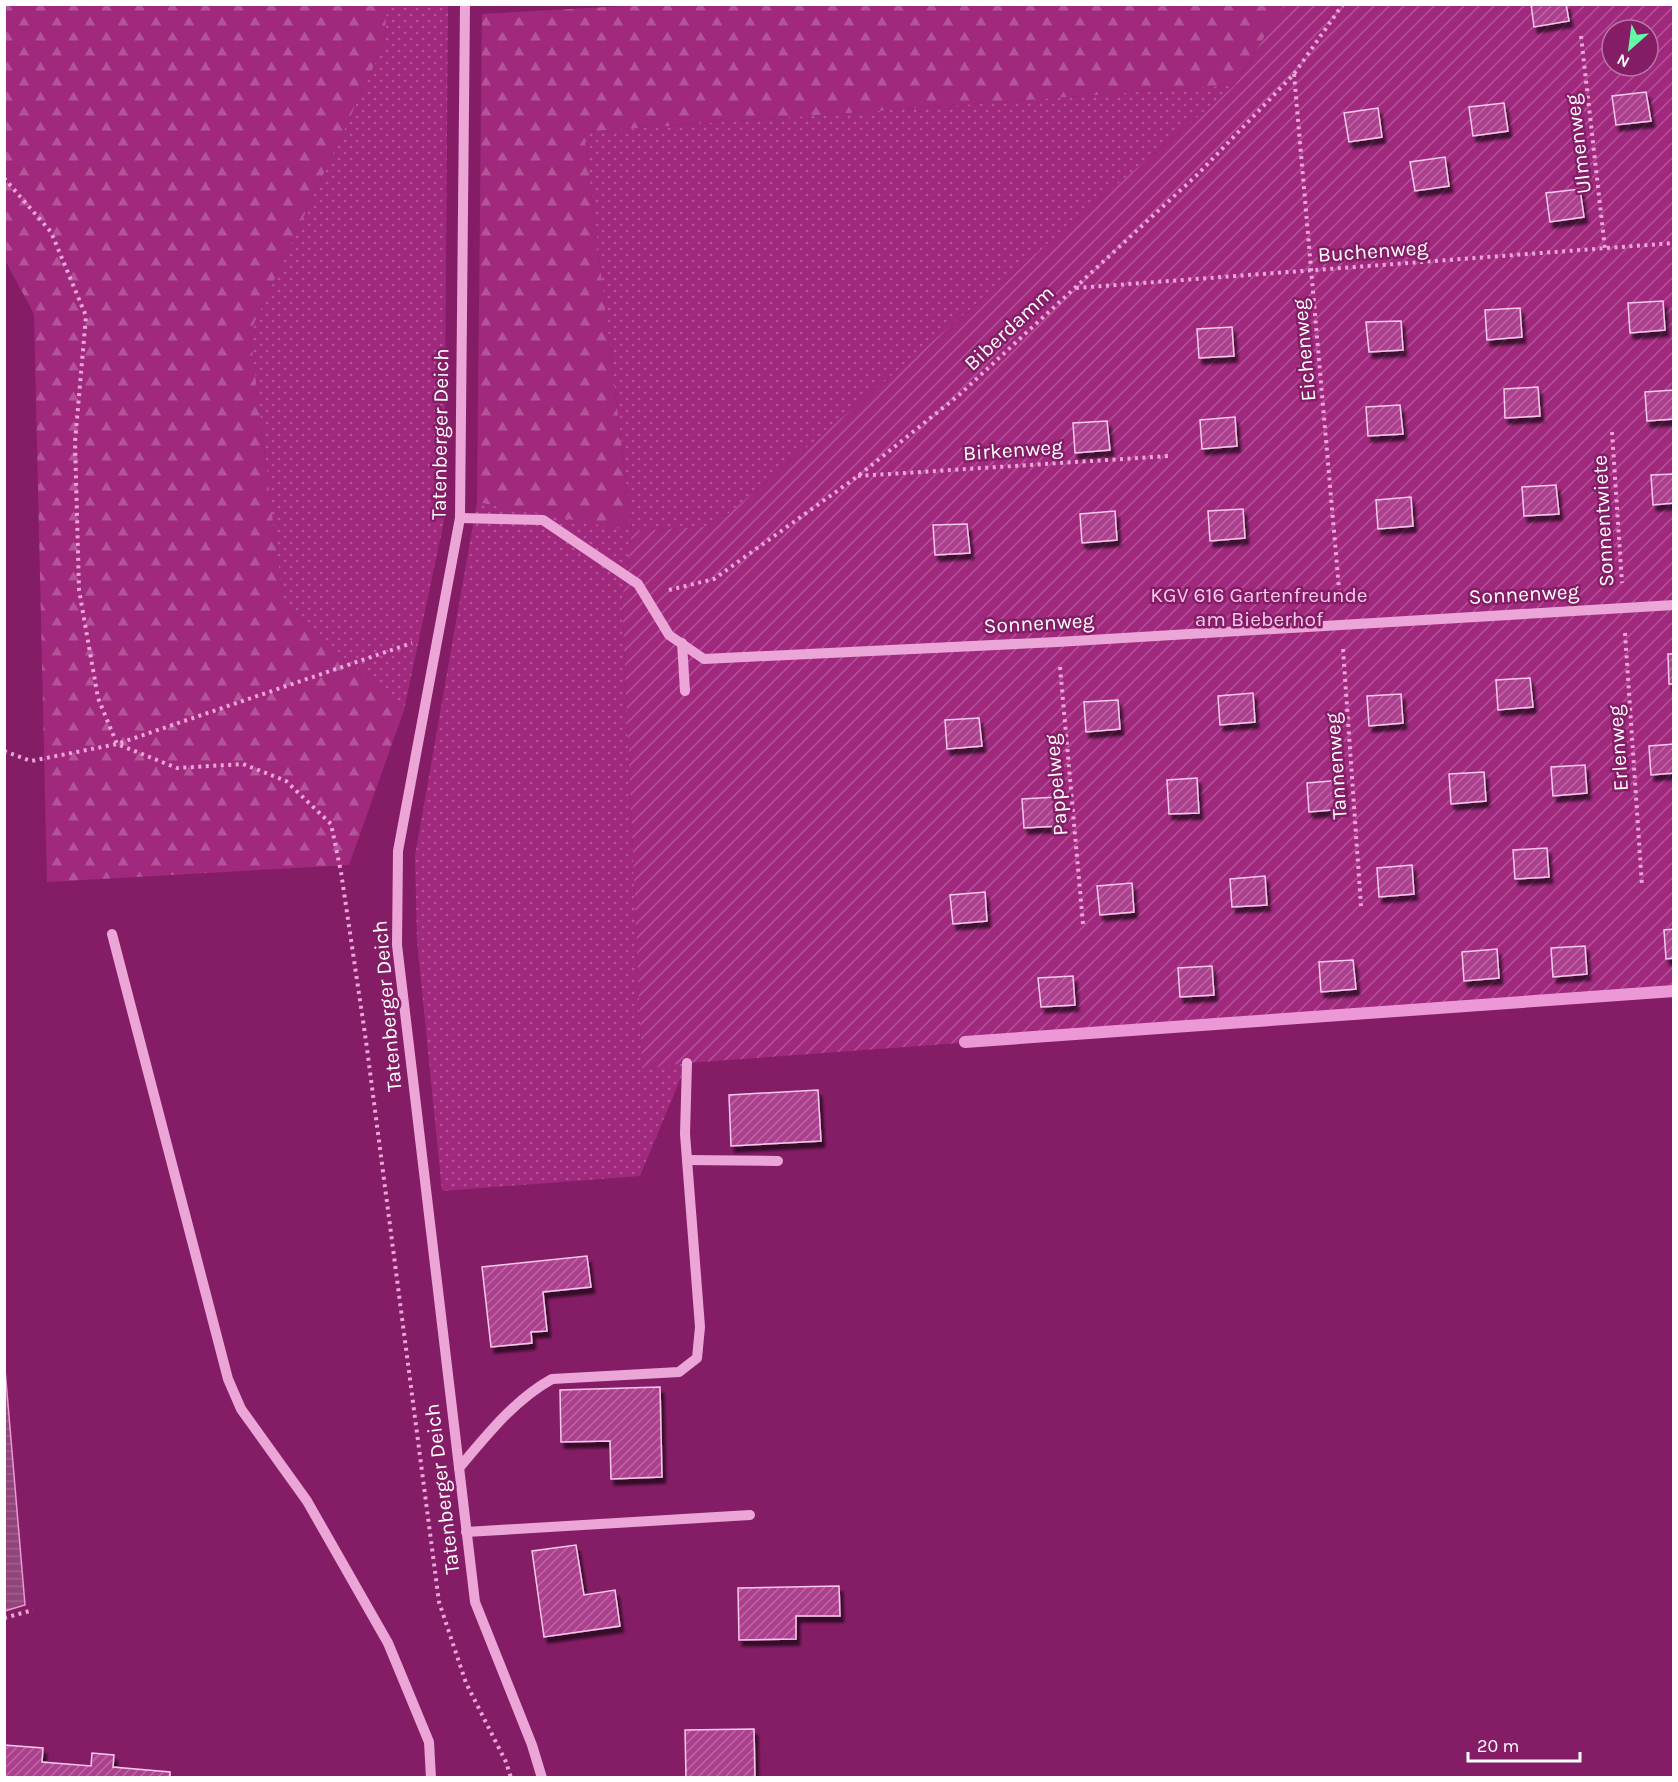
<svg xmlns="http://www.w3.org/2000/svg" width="1678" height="1782" font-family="Karla,sans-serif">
<defs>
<pattern id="grass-dots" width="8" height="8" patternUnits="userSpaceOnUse" patternTransform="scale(1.5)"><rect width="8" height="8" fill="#a0297e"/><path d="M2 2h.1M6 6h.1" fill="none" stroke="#b35498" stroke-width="1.8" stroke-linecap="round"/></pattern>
<pattern id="forest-firs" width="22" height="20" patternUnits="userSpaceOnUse" patternTransform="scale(1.5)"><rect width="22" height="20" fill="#a0297e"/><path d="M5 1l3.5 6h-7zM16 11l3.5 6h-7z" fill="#b35498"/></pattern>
<pattern id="garden-furrows" width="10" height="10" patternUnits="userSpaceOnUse" patternTransform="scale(1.5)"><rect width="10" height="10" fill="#a0297e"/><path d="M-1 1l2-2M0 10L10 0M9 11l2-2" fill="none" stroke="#b35498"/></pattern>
<pattern id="water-rules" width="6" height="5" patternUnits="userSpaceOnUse" patternTransform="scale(1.5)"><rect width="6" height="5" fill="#91457b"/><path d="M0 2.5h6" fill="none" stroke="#a2618f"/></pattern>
<pattern id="building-hatch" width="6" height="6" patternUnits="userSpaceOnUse" patternTransform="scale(1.5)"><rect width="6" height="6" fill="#ac418e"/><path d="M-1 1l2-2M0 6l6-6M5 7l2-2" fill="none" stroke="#bd67a5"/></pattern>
<filter id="shadow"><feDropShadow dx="3.5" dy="6" stdDeviation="1.5" flood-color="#0009"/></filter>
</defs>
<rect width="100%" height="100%" fill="#851d66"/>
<g fill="url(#grass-dots)">
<polygon points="387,5 448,5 444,521 404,710 283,604 250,332 384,44"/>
<polygon points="1235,85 714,526 632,531 622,600 642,1069 687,1063 640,1176 442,1191 417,941 415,856 477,502 632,530 584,132"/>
</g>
<g fill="url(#forest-firs)">
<polygon points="660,4 1284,5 1235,85 584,132 632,531 477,502 482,14"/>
<polygon points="4,5 387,5 384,44 250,332 283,604 404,710 349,865 47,882 34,314 5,260"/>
</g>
<path fill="url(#garden-furrows)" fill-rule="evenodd" d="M 1284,5 L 1673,5 L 1673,991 L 687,1063 L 642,1069 L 622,600 L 632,531 L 714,526 L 1235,85 ZM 1612,30 L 1648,30 L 1648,66 L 1612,66 Z"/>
<polygon fill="url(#water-rules)" stroke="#ec98d6" stroke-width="1.5" points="4,1357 25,1605 5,1611 4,1611"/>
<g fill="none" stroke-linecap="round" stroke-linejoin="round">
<polyline stroke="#ec98d6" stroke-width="12" points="965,1042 1674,991"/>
</g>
<g fill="url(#building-hatch)" stroke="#f8c9eb" stroke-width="1.5" filter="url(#shadow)">
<polygon points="1531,4 1566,4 1569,21 1534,27"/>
<polygon points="1646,92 1651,121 1616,125 1612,96"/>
<polygon points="1504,103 1508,131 1473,136 1469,107"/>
<polygon points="1378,108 1382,137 1349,142 1344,113"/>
<polygon points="1445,157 1449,186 1415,191 1410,162"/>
<polygon points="1580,189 1584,217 1550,222 1546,193"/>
<polygon points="1663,301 1665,330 1630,333 1628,303"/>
<polygon points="1520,308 1522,337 1487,340 1485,310"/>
<polygon points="1401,321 1403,350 1369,352 1366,322"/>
<polygon points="1232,327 1234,356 1199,358 1197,329"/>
<polygon points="1538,387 1540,416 1505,418 1504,389"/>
<polygon points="1674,390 1674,419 1647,421 1645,392"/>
<polygon points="1400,405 1403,434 1368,436 1366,407"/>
<polygon points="1235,417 1237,446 1202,449 1200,420"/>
<polygon points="1107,421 1110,450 1075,453 1073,423"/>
<polygon points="1674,474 1674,503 1653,505 1651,475"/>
<polygon points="1556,485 1559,514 1524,516 1522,487"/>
<polygon points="1411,497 1413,526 1378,529 1376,500"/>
<polygon points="1243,509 1245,538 1210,541 1208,511"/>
<polygon points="1115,511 1117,540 1082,543 1080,514"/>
<polygon points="967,524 970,553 935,555 933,525"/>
<polygon points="1668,654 1674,654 1674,684 1669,684"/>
<polygon points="1530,678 1533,707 1498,710 1496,680"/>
<polygon points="1253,693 1255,722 1220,725 1218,696"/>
<polygon points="1401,694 1403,723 1369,726 1367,696"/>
<polygon points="1118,700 1120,729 1086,732 1084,702"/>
<polygon points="979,718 982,746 947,749 945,720"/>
<polygon points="1674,744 1674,773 1651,775 1649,746"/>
<polygon points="1585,765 1587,793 1553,796 1551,767"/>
<polygon points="1484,772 1486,801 1451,804 1449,774"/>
<polygon points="1197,778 1199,813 1169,814 1167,780"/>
<polygon points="1342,780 1344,809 1309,812 1307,783"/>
<polygon points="1057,797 1059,826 1024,828 1022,799"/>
<polygon points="1547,848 1549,877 1515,879 1513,850"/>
<polygon points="1412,865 1414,894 1379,897 1377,868"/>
<polygon points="1265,876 1267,905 1232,907 1230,879"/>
<polygon points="1132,883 1134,912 1100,915 1097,886"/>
<polygon points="985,892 987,921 953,924 950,895"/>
<polygon points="1674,929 1674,958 1666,959 1664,930"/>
<polygon points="1585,946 1587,974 1553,977 1551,948"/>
<polygon points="1497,949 1499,978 1464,981 1462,952"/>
<polygon points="1353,960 1356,989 1321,992 1319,962"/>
<polygon points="1212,966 1214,995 1180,997 1178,968"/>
<polygon points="1073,976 1075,1005 1041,1007 1038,978"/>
<polygon points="818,1090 821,1141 731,1146 729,1095"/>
<polygon points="587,1256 591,1287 543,1292 547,1331 531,1332 532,1343 491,1347 482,1267"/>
<polygon points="660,1387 662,1477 611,1479 610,1441 561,1442 560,1390"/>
<polygon points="576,1545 584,1595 615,1590 620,1626 544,1637 532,1551"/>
<polygon points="839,1586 840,1616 796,1616 796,1639 739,1640 738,1588"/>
<polygon points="754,1729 755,1778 686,1778 685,1730"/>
<polygon points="4,1745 43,1748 42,1762 91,1766 92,1753 114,1755 113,1767 170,1772 170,1778 4,1778"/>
</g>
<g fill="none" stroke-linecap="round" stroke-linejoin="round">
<g stroke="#eba5d7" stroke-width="4" stroke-dasharray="3 4.5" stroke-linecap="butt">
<polyline points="1581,36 1605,249"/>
<polyline points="1294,74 1340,600"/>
<polyline points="4,178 51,232 86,316 75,442 79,590 98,698 117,744 177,768 243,764 286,781 331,824 341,872 366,1041 439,1602 466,1683 506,1762 511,1778"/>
<polyline points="1076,288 1674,243"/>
<polyline points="1612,432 1622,583"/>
<polyline points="858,476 1169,456"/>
<polyline points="669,590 714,579 858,476 959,395 1198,174 1294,74 1343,4"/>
<polyline points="1625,633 1642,886"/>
<polyline points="1343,649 1361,906"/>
<polyline points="1060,667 1083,924"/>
<polyline points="4,751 31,761 117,744 412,643"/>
<polyline points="4,1618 33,1610"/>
</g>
<g stroke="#eba5d7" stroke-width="10">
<polyline points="465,4 460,518 398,851 397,945 475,1602 532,1745 542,1778"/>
<polyline points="460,518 543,520 638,584 669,635 704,659 1057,642 1674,605"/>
<polyline points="682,643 685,691"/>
<polyline points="112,934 228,1379 241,1409 307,1501 388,1643 429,1742 431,1778"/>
<polyline points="687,1160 778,1161"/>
<path d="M 459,1468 C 487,1435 514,1400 552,1379 L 679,1372 L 697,1358 L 700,1327 L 685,1134 L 687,1063"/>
<polyline points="466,1532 750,1515"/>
</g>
</g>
<g text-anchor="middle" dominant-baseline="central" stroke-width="5" stroke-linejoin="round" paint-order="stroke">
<g font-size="21" fill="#fff" stroke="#851d66">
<text transform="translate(1578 144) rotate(-97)">Ulmenweg</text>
<text transform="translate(1373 251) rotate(-4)">Buchenweg</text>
<text transform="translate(1009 328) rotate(-43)">Biberdamm</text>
<text transform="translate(1304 350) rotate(-95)">Eichenweg</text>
<text transform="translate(440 434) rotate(-89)">Tatenberger Deich</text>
<text transform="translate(1013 450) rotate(-4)">Birkenweg</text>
<text transform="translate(1603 521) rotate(-93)">Sonnentwiete</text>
<text transform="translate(1524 594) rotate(-3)">Sonnenweg</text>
<text transform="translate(1039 623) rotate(-3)">Sonnenweg</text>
<text transform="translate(1618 748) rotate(-94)">Erlenweg</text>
<text transform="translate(1336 766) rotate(-94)">Tannenweg</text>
<text transform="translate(1056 785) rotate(-95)">Pappelweg</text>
<text transform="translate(387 1006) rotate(-95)">Tatenberger Deich</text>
<text transform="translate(442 1489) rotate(-97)">Tatenberger Deich</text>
</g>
<g font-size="21" fill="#f8c9eb" stroke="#851d66">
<text x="1259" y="595">KGV 616 Gartenfreunde<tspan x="1259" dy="24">am Bieberhof</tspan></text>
</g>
</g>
<rect width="1678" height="1782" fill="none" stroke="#ffffff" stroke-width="12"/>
<g transform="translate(1630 48) rotate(208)"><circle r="28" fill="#851d66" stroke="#b677a3" stroke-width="1.5"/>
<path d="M0-4.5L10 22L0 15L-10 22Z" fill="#63faa6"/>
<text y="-9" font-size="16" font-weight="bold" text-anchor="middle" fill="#ffffff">N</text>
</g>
<path d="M1468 1752v9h112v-9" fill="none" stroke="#ffffff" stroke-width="3"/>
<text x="1477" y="1752" font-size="18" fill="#ffffff" stroke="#851d66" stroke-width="4.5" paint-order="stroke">20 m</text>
</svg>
